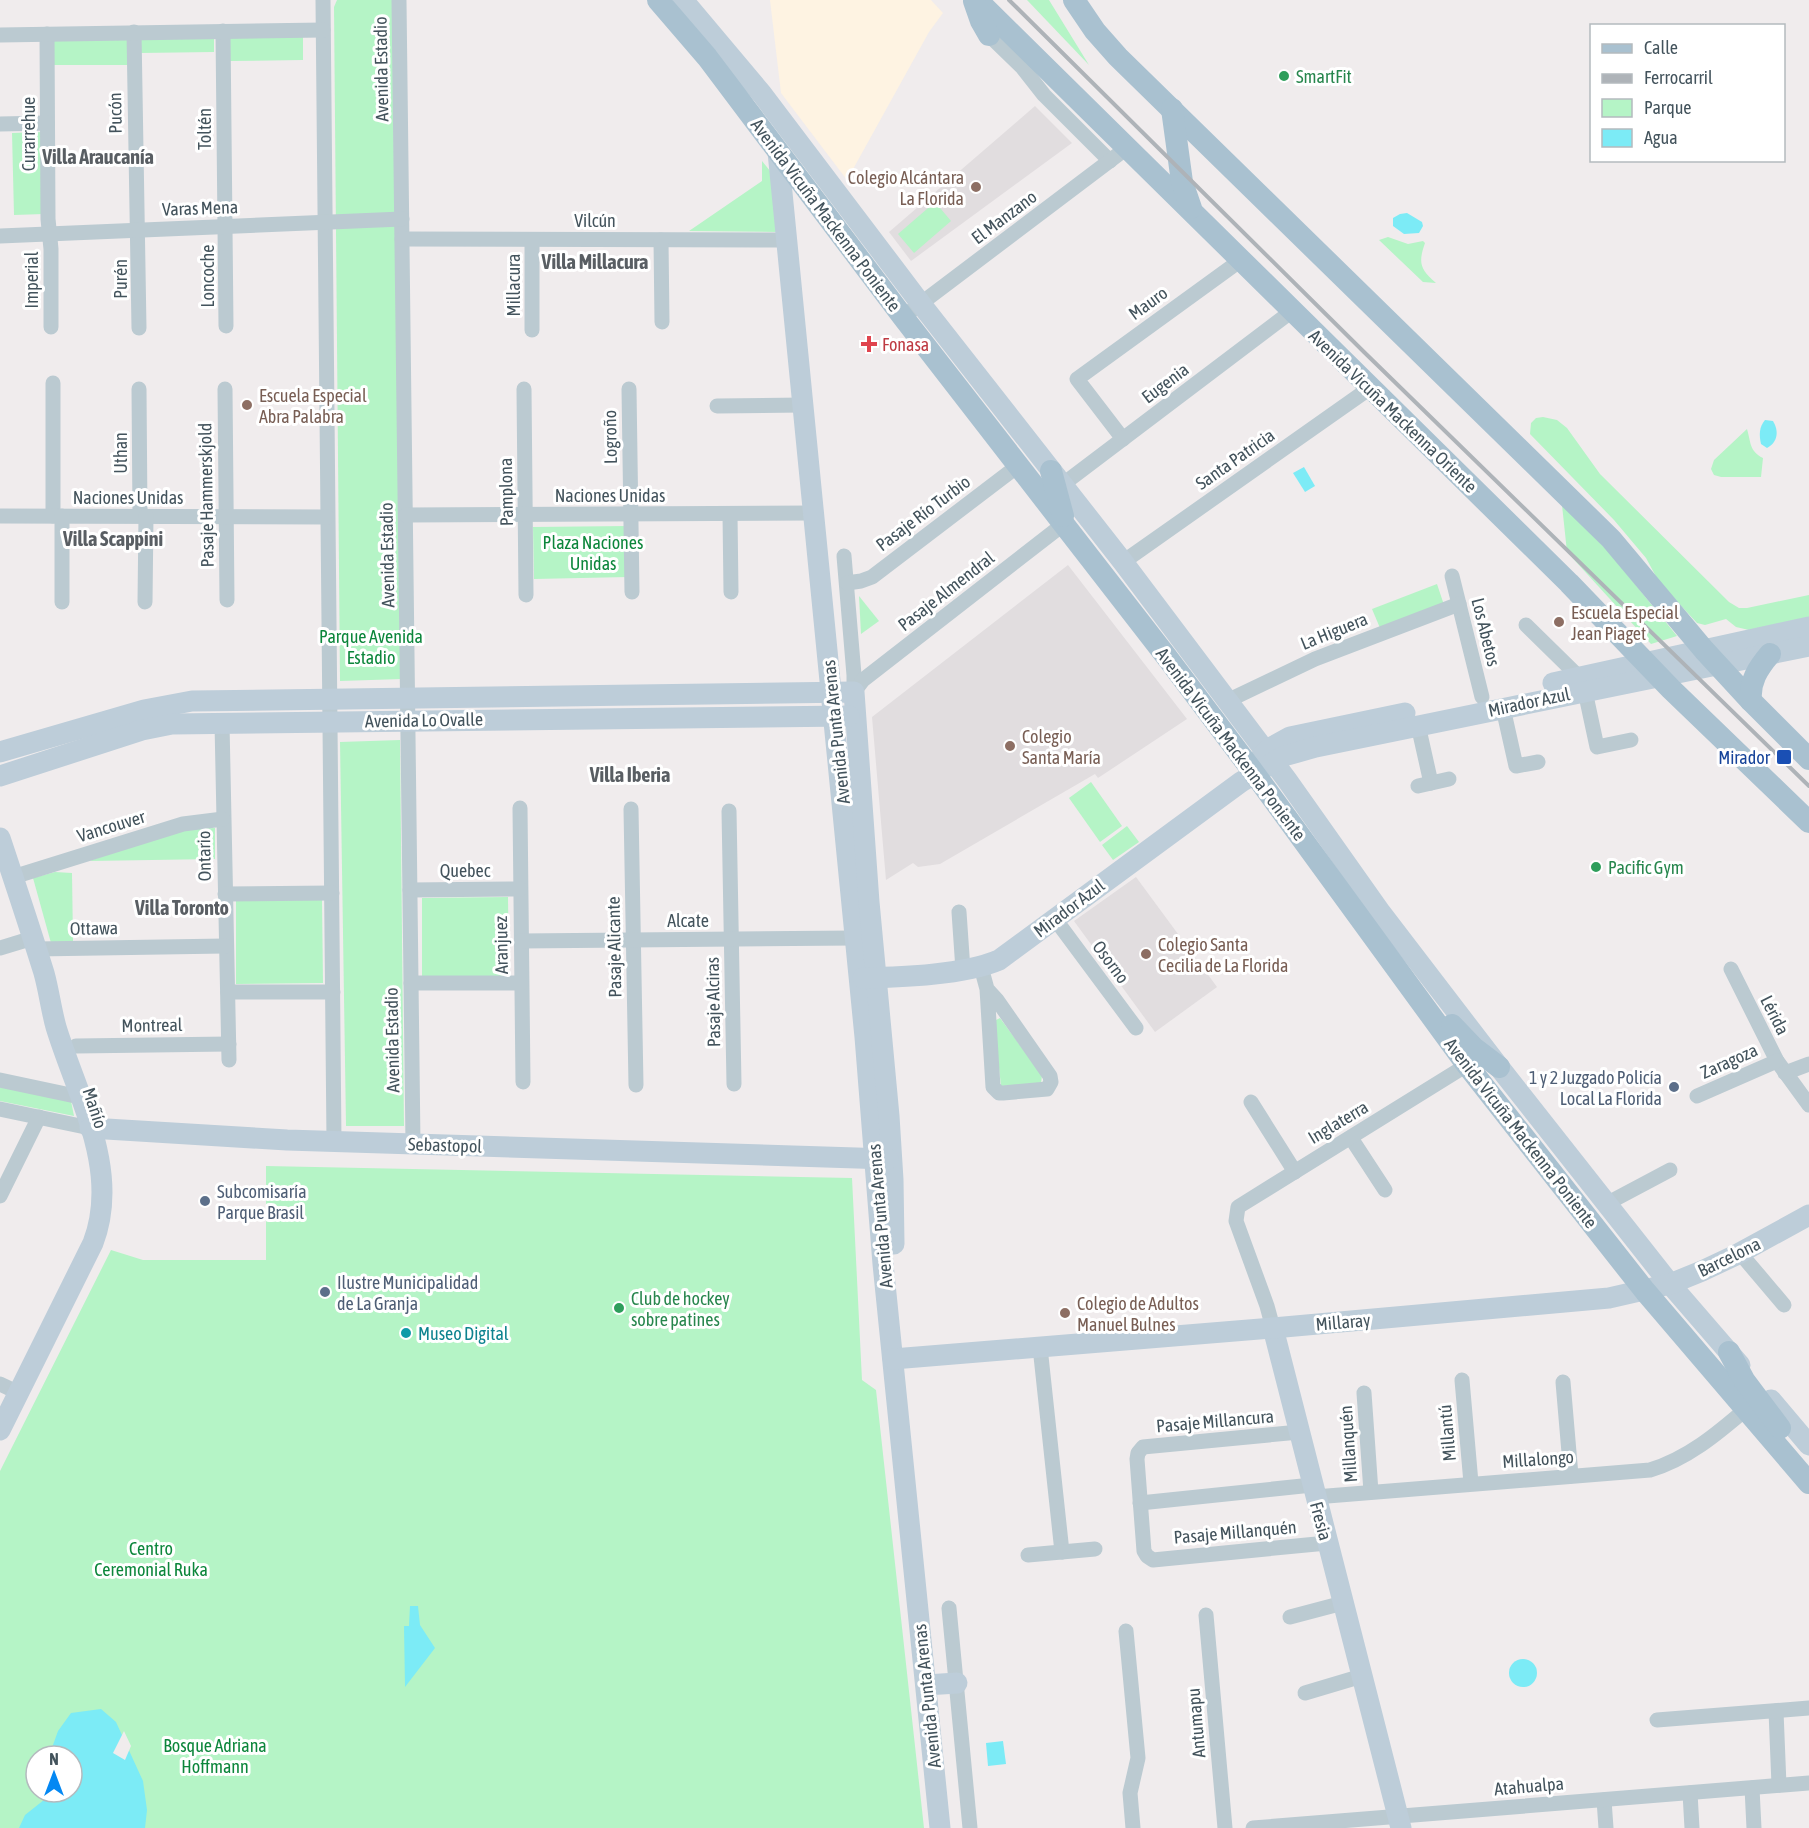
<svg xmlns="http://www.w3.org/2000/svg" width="1809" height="1828" font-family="'Asap Condensed',sans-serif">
<rect width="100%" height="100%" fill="#f0eced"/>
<polygon fill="#fef3e2" points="770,0 931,0 943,13 929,32 847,180 781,93"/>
<g fill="#e1dddf">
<polygon points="1035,106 1072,143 911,261 889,232"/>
<polygon points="1068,565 1187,719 1098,778 1095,774 940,864 918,867 913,863 886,880 872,717"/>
<polygon points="1136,877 1217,987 1155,1032 1074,921"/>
</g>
<g fill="#b5f4c6" fill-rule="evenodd">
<polygon points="337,0 393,0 402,679 340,681 334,7"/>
<polygon points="1027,0 1049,0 1089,65"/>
<polygon points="228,33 303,33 303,60 229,61"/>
<polygon points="214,34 214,52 140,53 140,36"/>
<polygon points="128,37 128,65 54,65 53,38"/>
<polygon points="42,132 44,214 14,215 12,133"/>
<polygon points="762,161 775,177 779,232 689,231 762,181"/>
<polygon points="935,202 951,221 914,253 898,234"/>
<path d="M 1388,237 L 1408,244 L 1423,241 L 1425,243 C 1418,263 1420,269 1436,283 L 1423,282 L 1379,240 Z"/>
<polygon points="1543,417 1557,420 1567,428 1600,474 1729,602 1739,608 1747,608 1809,595 1809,617 1749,630 1736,627 1726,619 1705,625 1697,623 1659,582 1646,558 1614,520 1530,434 1531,423 1536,418"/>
<path d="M 1747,429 C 1751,442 1749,451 1763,458 L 1761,477 L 1721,477 L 1714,475 L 1711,469 L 1714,460 Z"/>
<polygon points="1562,505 1608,551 1677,636 1651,644 1567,552"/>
<polygon points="628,526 628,577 534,579 533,527"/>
<polygon points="1437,584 1444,605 1380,628 1372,609"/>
<polygon points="859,596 879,621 861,634"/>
<polygon points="400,740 404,1126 346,1126 340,742"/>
<polygon points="1091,782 1122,826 1100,842 1069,798"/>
<polygon points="1127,826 1139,842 1113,860 1102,845"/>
<polygon points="215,828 215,859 89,861 183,829"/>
<polygon points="55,872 72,873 73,941 51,943 33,878"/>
<polygon points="508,897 509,976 422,976 422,898"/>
<polygon points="322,899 323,983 236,984 236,900"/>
<polygon points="1000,1018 1042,1075 1041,1084 1001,1086 994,1021"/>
<polygon points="0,1086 71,1101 74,1116 0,1101"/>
<path d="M 266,1166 L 852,1178 L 862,1380 L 876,1390 L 924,1828 L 0,1828 L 0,1471 L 111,1250 L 143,1260 L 266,1260 ZM 36,1756 L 72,1756 L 72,1792 L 36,1792 Z"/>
</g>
<g fill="#7cebf6">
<polygon points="1407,213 1422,222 1423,226 1419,233 1404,234 1393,226 1393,218 1400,214"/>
<path d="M 1765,420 L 1773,421 C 1779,431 1778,442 1767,448 L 1761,444 C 1759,435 1759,427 1765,420 Z"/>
<polygon points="1304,467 1315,486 1305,492 1293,473"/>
<polygon points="410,1606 418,1606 420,1625 435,1648 405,1687 404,1626 409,1626"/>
<circle cx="1523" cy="1673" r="14"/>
<polygon points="101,1709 116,1722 143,1781 147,1810 145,1828 19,1828 25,1815 54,1792 72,1792 72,1756 49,1756 58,1731 71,1713"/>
<polygon points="1003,1741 1006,1764 988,1766 986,1743"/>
</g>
<polygon fill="#f0eced" points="124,1731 131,1746 125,1760 113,1753"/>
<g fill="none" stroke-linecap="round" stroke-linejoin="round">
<g stroke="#bbcad1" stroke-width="15">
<polyline points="323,0 334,1141"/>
<polyline points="399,1 413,1144"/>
<polyline points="223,31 226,326"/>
<polyline points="134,32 139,328"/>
<polyline points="47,34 48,219 51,249 51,327"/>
<polyline points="0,35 323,30"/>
<polyline points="989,35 1022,67 1044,95 1110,161"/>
<polyline points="0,124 47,123"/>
<polyline points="0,236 402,219"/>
<polyline points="402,239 787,240"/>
<polyline points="532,240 532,330"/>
<polyline points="661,240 662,322"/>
<polyline points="903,317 1128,147"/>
<polyline points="53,383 53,516"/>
<polyline points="139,389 140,516"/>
<polyline points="225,389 227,600"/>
<polyline points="524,389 526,595"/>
<polyline points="629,389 632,592"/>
<polyline points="717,406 803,405"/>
<polyline points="1123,439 1077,379 1241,260"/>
<polyline points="1062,485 1292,311"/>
<polyline points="730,514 731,592"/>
<polyline points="406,515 814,513"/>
<polyline points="0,516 327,517"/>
<polyline points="62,516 62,602"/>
<polyline points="844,556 854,675 854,692"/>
<polyline points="1123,562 1370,388"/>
<polyline points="1452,576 1482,697"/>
<polyline points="847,583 861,581 872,577 1019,465"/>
<polyline points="145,602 146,516"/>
<polyline points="1526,625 1579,677"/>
<polyline points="1585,691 1597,747 1631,740"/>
<polyline points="854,692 863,680 1065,523"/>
<polyline points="1227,701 1315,659 1459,604"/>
<polyline points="1503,708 1516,766 1538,762"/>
<polyline points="222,723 229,1060"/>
<polyline points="1418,725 1431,783"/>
<polyline points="1418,786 1449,779"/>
<polyline points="520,808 523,1082"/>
<polyline points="631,809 636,1085"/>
<polyline points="729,811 734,1084"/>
<polyline points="13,877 183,824 223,819"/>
<polyline points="410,890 520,889"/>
<polyline points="225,894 332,893"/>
<polyline points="959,912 963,970"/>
<polyline points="1055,919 1136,1028"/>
<polyline points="521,941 855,938"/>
<polyline points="0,948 33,938"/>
<polyline points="36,949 225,946"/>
<polyline points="981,967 987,989 993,1087 999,1093 1003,1093 1047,1089 1051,1082 1050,1076 997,1000 987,989"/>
<polyline points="1731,969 1777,1061 1809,1105"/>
<polyline points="411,983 521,983"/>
<polyline points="228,992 333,992"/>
<polyline points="76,1046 229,1044"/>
<polyline points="1785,1073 1809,1064"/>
<polyline points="0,1080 80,1097"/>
<polyline points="1697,1096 1777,1061"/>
<polyline points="1251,1102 1295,1172"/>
<polyline points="0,1109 90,1128"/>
<polyline points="1351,1138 1385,1190"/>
<polyline points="0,1196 39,1117"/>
<polyline points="1606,1204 1670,1170"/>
<polyline points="1740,1253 1784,1305"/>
<polyline points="1273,1328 1267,1306 1236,1221 1238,1207 1467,1065"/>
<polyline points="1040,1347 1062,1552"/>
<polyline points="1462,1380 1471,1483"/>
<polyline points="1563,1382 1571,1476"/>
<polyline points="0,1384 19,1393"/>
<polyline points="1364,1393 1371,1492"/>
<polyline points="1299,1432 1143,1447 1138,1453 1137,1459 1144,1551 1147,1556 1153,1560 1327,1543"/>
<path d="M 1315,1497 L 1650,1470 C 1687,1459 1717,1434 1746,1409"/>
<polyline points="1140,1503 1312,1485"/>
<polyline points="1028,1555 1095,1549"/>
<polyline points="949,1608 970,1828"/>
<polyline points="1206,1615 1225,1828"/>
<polyline points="1290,1617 1343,1603"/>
<polyline points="1126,1631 1138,1758 1130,1793 1133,1828"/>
<polyline points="1305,1693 1362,1676"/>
<polyline points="1776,1711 1779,1785"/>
<polyline points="1657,1720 1809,1708"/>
<polyline points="1752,1788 1754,1828"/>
<polyline points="1690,1793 1692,1828"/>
<polyline points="1604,1800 1606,1828"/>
<polyline points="1253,1828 1809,1783"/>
</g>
<g stroke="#bdcdd9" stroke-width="21">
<polyline points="683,0 762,94 921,304 1123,562 1287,780 1381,913 1499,1067 1670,1284 1740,1365"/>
<polyline points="778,152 865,1037 883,1264 940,1828"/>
<polyline points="1553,683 1809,627"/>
<polyline points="0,752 144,710 192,701 854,692 869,902 889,1116 893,1180 894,1244"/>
<polyline points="1258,764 1262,756 1270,748 1290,737 1405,713"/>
<polyline points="0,776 142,730 172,724 849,716"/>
<path d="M 0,838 C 15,883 30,928 44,973 C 49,991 51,1009 56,1027 C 77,1096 121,1170 93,1243 L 0,1430"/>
<path d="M 863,978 C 902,977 964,975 999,960 L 1241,782 L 1284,756 L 1316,747 L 1809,646"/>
<polyline points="90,1128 287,1140 888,1159"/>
<polyline points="1273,1328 1401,1828"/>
<polyline points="893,1359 1273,1328 1609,1298 1670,1284 1702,1271 1736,1255 1809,1215"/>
<polyline points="1771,1400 1809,1445"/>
<polyline points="926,1685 957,1683"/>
</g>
<g stroke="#a9c1d0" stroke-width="22">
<polyline points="658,0 707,57 903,317 1166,656 1254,773 1467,1065 1645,1291 1809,1483"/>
<polyline points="977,0 1569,583 1671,689 1809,822"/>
<polyline points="1074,0 1095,31 1118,57 1611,539 1704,650 1751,701 1809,759"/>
<polyline points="974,1 981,21 989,35"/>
<polyline points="1172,109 1182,182 1191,208"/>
<polyline points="1051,471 1063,516"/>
<path d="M 1751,701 C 1749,682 1758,668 1770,654"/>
<polyline points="1452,1025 1474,1048 1499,1067"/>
<polyline points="1729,1352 1744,1380 1780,1428"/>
</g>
<polyline stroke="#aeb3b8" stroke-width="4" points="1009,0 1364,352 1809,786"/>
</g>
<g fill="#2e9e5b" stroke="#fff" stroke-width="2">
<circle cx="1284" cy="76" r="6"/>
<circle cx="1596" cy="867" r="6"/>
<circle cx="619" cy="1308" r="6"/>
</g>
<g fill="#8d6e63" stroke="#fff" stroke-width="2">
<circle cx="976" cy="187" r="6"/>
<circle cx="247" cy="405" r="6"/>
<circle cx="1559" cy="622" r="6"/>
<circle cx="1010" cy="746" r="6"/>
<circle cx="1146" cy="954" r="6"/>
<circle cx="1065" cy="1313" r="6"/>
</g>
<path fill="#e0444e" stroke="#fff" stroke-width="2" d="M866 335h6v6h6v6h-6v6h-6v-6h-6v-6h6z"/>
<rect fill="#1a4fb4" stroke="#fff" stroke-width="2" x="1776" y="749" width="16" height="16" rx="3"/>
<g fill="#5c6f8a" stroke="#fff" stroke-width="2">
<circle cx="1674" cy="1087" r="6"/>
<circle cx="205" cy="1201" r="6"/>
<circle cx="325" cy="1292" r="6"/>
</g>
<circle fill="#0f9aa8" stroke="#fff" stroke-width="2" cx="406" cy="1333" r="6"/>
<g text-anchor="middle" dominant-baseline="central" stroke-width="6" stroke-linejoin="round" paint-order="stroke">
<g font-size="18" fill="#43535c" stroke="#fff">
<text transform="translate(381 69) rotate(-91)">Avenida Estadio</text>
<text transform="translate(115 113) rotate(-91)">Pucón</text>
<text transform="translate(204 129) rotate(-90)">Toltén</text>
<text transform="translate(28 134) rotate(-90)">Curarrehue</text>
<text transform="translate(200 208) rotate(-2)">Varas Mena</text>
<text transform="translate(826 215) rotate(53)">Avenida Vicuña Mackenna Poniente</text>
<text transform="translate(1004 217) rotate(-37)">El Manzano</text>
<text x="595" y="220">Vilcún</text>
<text transform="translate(207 276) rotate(-90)">Loncoche</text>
<text transform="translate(120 279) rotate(-90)">Purén</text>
<text transform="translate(31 280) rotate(-90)">Imperial</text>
<text transform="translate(513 285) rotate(-90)">Millacura</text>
<text transform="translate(1148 303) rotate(-36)">Mauro</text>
<text transform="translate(1165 383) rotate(-37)">Eugenia</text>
<text transform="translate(1393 411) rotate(44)">Avenida Vicuña Mackenna Oriente</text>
<text transform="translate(610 437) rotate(-91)">Logroño</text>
<text transform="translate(120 453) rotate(-90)">Uthan</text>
<text transform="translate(1235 459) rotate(-35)">Santa Patricia</text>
<text transform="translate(506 492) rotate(-91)">Pamplona</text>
<text transform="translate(206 495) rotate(-91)">Pasaje Hammerskjold</text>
<text x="610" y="495">Naciones Unidas</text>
<text x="128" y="497">Naciones Unidas</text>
<text transform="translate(923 513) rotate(-37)">Pasaje Río Turbio</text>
<text transform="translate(387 555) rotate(-91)">Avenida Estadio</text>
<text transform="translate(946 591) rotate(-38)">Pasaje Almendral</text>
<text transform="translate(1334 631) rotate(-22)">La Higuera</text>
<text transform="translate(1486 632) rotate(76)">Los Abetos</text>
<text transform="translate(1529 702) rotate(-12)">Mirador Azul</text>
<text transform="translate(424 720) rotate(-1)">Avenida Lo Ovalle</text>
<text transform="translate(836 732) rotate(-96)">Avenida Punta Arenas</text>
<text transform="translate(1231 744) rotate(53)">Avenida Vicuña Mackenna Poniente</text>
<text transform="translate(111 826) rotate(-17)">Vancouver</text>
<text transform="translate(204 856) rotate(-91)">Ontario</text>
<text x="465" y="870">Quebec</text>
<text transform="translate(1069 908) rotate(-37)">Mirador Azul</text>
<text x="688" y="920">Alcate</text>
<text transform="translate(94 928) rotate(-1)">Ottawa</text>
<text transform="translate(501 945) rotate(-91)">Aranjuez</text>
<text transform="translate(614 947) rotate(-91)">Pasaje Alicante</text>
<text transform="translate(1111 962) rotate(53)">Osorno</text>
<text transform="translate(713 1002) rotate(-91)">Pasaje Alciras</text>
<text transform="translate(1775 1015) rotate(63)">Lérida</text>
<text transform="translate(152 1025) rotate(-1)">Montreal</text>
<text transform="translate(392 1040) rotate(-91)">Avenida Estadio</text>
<text transform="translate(1729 1061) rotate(-24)">Zaragoza</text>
<text transform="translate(95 1108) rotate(72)">Mañío</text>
<text transform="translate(1338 1122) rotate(-31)">Inglaterra</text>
<text transform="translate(1521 1133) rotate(52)">Avenida Vicuña Mackenna Poniente</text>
<text transform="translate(445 1145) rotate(2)">Sebastopol</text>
<text transform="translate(880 1216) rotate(-95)">Avenida Punta Arenas</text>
<text transform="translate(1729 1257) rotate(-26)">Barcelona</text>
<text transform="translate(1343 1322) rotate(-5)">Millaray</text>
<text transform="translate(1215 1421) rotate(-5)">Pasaje Millancura</text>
<text transform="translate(1447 1433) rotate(-95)">Millantú</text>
<text transform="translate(1348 1444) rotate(-94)">Millanquén</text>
<text transform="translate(1538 1459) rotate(-4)">Millalongo</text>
<text transform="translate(1321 1521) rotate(75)">Fresia</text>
<text transform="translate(1235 1532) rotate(-5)">Pasaje Millanquén</text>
<text transform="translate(927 1696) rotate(-96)">Avenida Punta Arenas</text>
<text transform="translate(1196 1723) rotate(-95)">Antumapu</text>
<text transform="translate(1529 1786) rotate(-5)">Atahualpa</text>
</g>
<g font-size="18" fill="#27864d" stroke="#fff" text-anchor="start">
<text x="1296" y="76">SmartFit</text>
<text x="1608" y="867">Pacific Gym</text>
<text x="631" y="1298">Club de hockey<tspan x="631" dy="21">sobre patines</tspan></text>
</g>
<g font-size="18" fill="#785e54" stroke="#fff" text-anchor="start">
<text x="964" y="177" text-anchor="end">Colegio Alcántara<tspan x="964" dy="21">La Florida</tspan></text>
<text x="259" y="395">Escuela Especial<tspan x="259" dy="21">Abra Palabra</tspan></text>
<text x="1571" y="612">Escuela Especial<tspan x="1571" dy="21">Jean Piaget</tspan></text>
<text x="1022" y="736">Colegio<tspan x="1022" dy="21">Santa María</tspan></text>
<text x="1158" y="944">Colegio Santa<tspan x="1158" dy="21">Cecilia de La Florida</tspan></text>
<text x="1077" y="1303">Colegio de Adultos<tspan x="1077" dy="21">Manuel Bulnes</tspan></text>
</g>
<g font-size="18" fill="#be3a42" stroke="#fff" text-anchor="start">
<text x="882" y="344">Fonasa</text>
</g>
<g font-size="18" fill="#0c863b" stroke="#fff">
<text x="593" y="542">Plaza Naciones<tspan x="593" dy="21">Unidas</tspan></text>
<text x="371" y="636">Parque Avenida<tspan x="371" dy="21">Estadio</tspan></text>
<text x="151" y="1548">Centro<tspan x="151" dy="21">Ceremonial Ruka</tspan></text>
<text x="215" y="1745">Bosque Adriana<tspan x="215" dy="21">Hoffmann</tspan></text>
</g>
<g font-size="18" fill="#164399" stroke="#fff" text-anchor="end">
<text x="1770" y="757">Mirador</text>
</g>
<g font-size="18" fill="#4e5e75" stroke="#fff" text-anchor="start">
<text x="1662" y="1077" text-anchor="end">1 y 2 Juzgado Policía<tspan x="1662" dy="21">Local La Florida</tspan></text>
<text x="217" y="1191">Subcomisaría<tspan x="217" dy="21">Parque Brasil</tspan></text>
<text x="337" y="1282">Ilustre Municipalidad<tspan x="337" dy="21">de La Granja</tspan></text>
</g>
<g font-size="18" fill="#0d838f" stroke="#fff" text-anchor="start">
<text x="418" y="1333">Museo Digital</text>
</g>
<g font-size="20" font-weight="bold" fill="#595e63" stroke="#fff">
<text x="98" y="156">Villa Araucanía</text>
<text x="595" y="261">Villa Millacura</text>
<text x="113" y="538">Villa Scappini</text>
<text x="630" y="774">Villa Iberia</text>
<text x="182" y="907">Villa Toronto</text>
</g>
</g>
<rect x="1590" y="24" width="195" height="138" fill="#ffffff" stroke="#b4babe" stroke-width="1.5"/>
<rect x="1602" y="44" width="30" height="9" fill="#a9c1d0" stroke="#b4babe" stroke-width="1.5"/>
<text x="1644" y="54" font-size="18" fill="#43535c">Calle</text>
<rect x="1602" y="74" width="30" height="9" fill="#aeb3b8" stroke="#b4babe" stroke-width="1.5"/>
<text x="1644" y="84" font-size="18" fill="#43535c">Ferrocarril</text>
<rect x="1602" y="99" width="30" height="18" fill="#b5f4c6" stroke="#b4babe" stroke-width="1.5"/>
<text x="1644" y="114" font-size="18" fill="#43535c">Parque</text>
<rect x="1602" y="129" width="30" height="18" fill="#7cebf6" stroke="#b4babe" stroke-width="1.5"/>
<text x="1644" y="144" font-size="18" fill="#43535c">Agua</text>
<g transform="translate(54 1774)"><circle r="28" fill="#ffffff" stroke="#b4babe" stroke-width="1.5"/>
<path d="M0-4.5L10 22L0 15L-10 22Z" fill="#0488f3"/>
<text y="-9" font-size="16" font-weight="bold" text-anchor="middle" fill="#43535c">N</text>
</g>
</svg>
